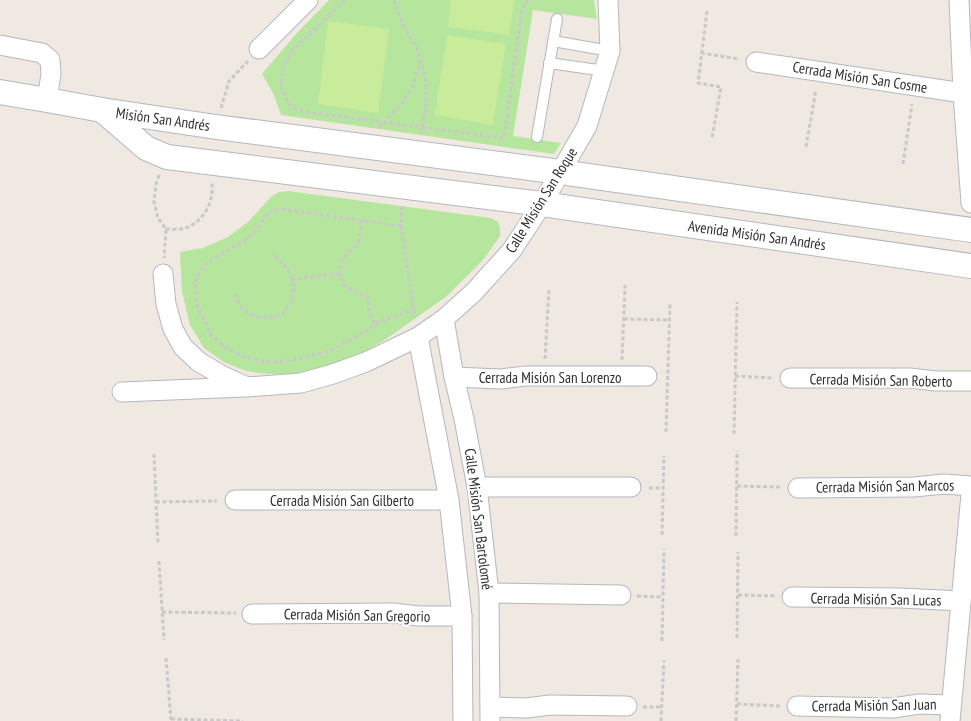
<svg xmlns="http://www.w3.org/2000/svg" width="971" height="721" font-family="'PT Sans Narrow',sans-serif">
<rect width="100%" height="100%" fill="#efe9e1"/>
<g fill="#b6e59e">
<polygon points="329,0 594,0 597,19 533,10 513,136 561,143 554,154 281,115 274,95 262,74 296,34"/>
<polygon points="288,191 491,218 498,222 500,229 500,236 483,260 447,296 386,339 363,352 342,362 294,374 267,374 246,371 224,362 204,348 190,325 182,291 180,252 203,248 228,237 248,222 272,196 279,192"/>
</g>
<g fill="#c9ec9a">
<polygon points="451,0 514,0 509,35 448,27"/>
<polygon points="328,21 389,29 378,113 318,104"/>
<polygon points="447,35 506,44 493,125 435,115"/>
</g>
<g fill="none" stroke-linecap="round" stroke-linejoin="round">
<defs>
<g id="service">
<polyline points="553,41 610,51"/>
<polyline points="549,63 605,71"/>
<polyline points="537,137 557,19"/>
</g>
<g id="minor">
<polyline points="959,0 963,93 971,203"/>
<polyline points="0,45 42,53 50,60 51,74 47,100"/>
<polyline points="259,49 308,0"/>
<polyline points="756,62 963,93"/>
<polyline points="163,274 166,304 173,329 183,347 199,362 223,376 247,387 301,383 333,374 366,362 418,337 444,319 474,292 512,250 542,204 587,126 610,51 608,0"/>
<polyline points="444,319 454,377 464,419 477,487 489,593 490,721"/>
<polyline points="418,337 449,500 462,616 463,721"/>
<polyline points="454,377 501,379 526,376 647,376"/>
<polyline points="790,378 910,378 935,381 971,381"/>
<polyline points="122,392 244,387"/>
<polyline points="477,487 631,487"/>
<polyline points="798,488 914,487 944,484 971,486"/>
<polyline points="235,500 449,500"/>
<polyline points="489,593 621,595"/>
<polyline points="792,597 901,598 961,601"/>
<polyline points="252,614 393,613 419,616 462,616"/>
<polyline points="797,706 893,708 919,704 951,705"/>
<polyline points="491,707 526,708 550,705 627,706"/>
<polyline points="950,721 971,494"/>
</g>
<g id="tertiary">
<polyline points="0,92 47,100 102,110 216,127 560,172 971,230"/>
<polyline points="102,110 146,148 167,157 542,204 971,266"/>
</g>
</defs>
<use href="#service" stroke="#b4b7c1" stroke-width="12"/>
<use href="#minor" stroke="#b4b7c1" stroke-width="21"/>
<use href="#tertiary" stroke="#b4b7c1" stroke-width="26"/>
<g stroke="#c9c9c9" stroke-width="3" stroke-dasharray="4 2.5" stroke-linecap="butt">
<polyline points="345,0 292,51 284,65 281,79 282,90 289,104 296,109 305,112 504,138 522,8 527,1 529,0"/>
<polyline points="394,0 401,20 418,51 426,81 426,108 420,135"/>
<polyline points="707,11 698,83 721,87 712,138"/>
<polyline points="701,53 739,59"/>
<polyline points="221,108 229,81 248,61"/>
<polyline points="379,128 403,102 413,86 420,62"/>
<polyline points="806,147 816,89"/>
<polyline points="903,164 912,104"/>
<polyline points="159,175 156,184 154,202 158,218 166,229 164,258"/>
<polyline points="402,206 401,226 415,318"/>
<polyline points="362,220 359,242 342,260 340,273 343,284 356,293 367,296 369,311 375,325"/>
<polyline points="401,226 282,209 275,209 268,214 256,230 244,241 207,262 201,269 196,279 195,293 198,308 212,336 228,349 242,356 261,361 278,362 301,358 332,350 386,319 414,310"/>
<path d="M 166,229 C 172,229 180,230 186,228 C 204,221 214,202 212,183"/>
<polyline points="291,280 340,273"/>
<polyline points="235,294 241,307 253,316 270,318 282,314 292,301 294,290 290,274 283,264 272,253"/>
<polyline points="624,319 670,320"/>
<polyline points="545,359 549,288"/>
<polyline points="622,360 625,285"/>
<polyline points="735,376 772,378"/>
<polyline points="666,432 670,303"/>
<polyline points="734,434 737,302"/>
<polyline points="154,454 158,545"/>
<polyline points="737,486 780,487"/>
<polyline points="649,488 663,488"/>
<polyline points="156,502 217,501"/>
<polyline points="662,535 664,456"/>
<polyline points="736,536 737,451"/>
<polyline points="159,561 164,640"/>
<polyline points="738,595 776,596"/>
<polyline points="637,596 663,597"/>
<polyline points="162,612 236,613"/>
<polyline points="737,638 738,552"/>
<polyline points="662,641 664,549"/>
<polyline points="166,658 171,720"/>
<polyline points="737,704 781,706"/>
<polyline points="643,707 662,707"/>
<polyline points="171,719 243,721"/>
<polyline points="661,721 664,660"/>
<polyline points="736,721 738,659"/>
</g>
<use href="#service" stroke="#fff" stroke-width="10"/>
<use href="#minor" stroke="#fff" stroke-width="19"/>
<use href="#tertiary" stroke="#fff" stroke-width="24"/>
</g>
<g text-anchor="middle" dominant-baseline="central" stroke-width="4.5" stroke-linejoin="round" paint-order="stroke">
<g font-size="15" fill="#2e2e2e" stroke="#fff">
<text transform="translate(860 77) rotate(9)">Cerrada Misión San Cosme</text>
<text transform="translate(163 119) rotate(8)">Misión San Andrés</text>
<text transform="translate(541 200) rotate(-58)">Calle Misión San Roque</text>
<text transform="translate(757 235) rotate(8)">Avenida Misión San Andrés</text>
<text x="550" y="377">Cerrada Misión San Lorenzo</text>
<text transform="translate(881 380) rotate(1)">Cerrada Misión San Roberto</text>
<text transform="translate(885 486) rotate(-1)">Cerrada Misión San Marcos</text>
<text x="342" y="500">Cerrada Misión San Gilberto</text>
<text transform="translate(479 519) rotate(83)">Calle Misión San Bartolomé</text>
<text transform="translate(876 599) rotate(1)">Cerrada Misión San Lucas</text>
<text transform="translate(357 615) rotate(1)">Cerrada Misión San Gregorio</text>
<text transform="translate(874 705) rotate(-1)">Cerrada Misión San Juan</text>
</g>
</g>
</svg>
